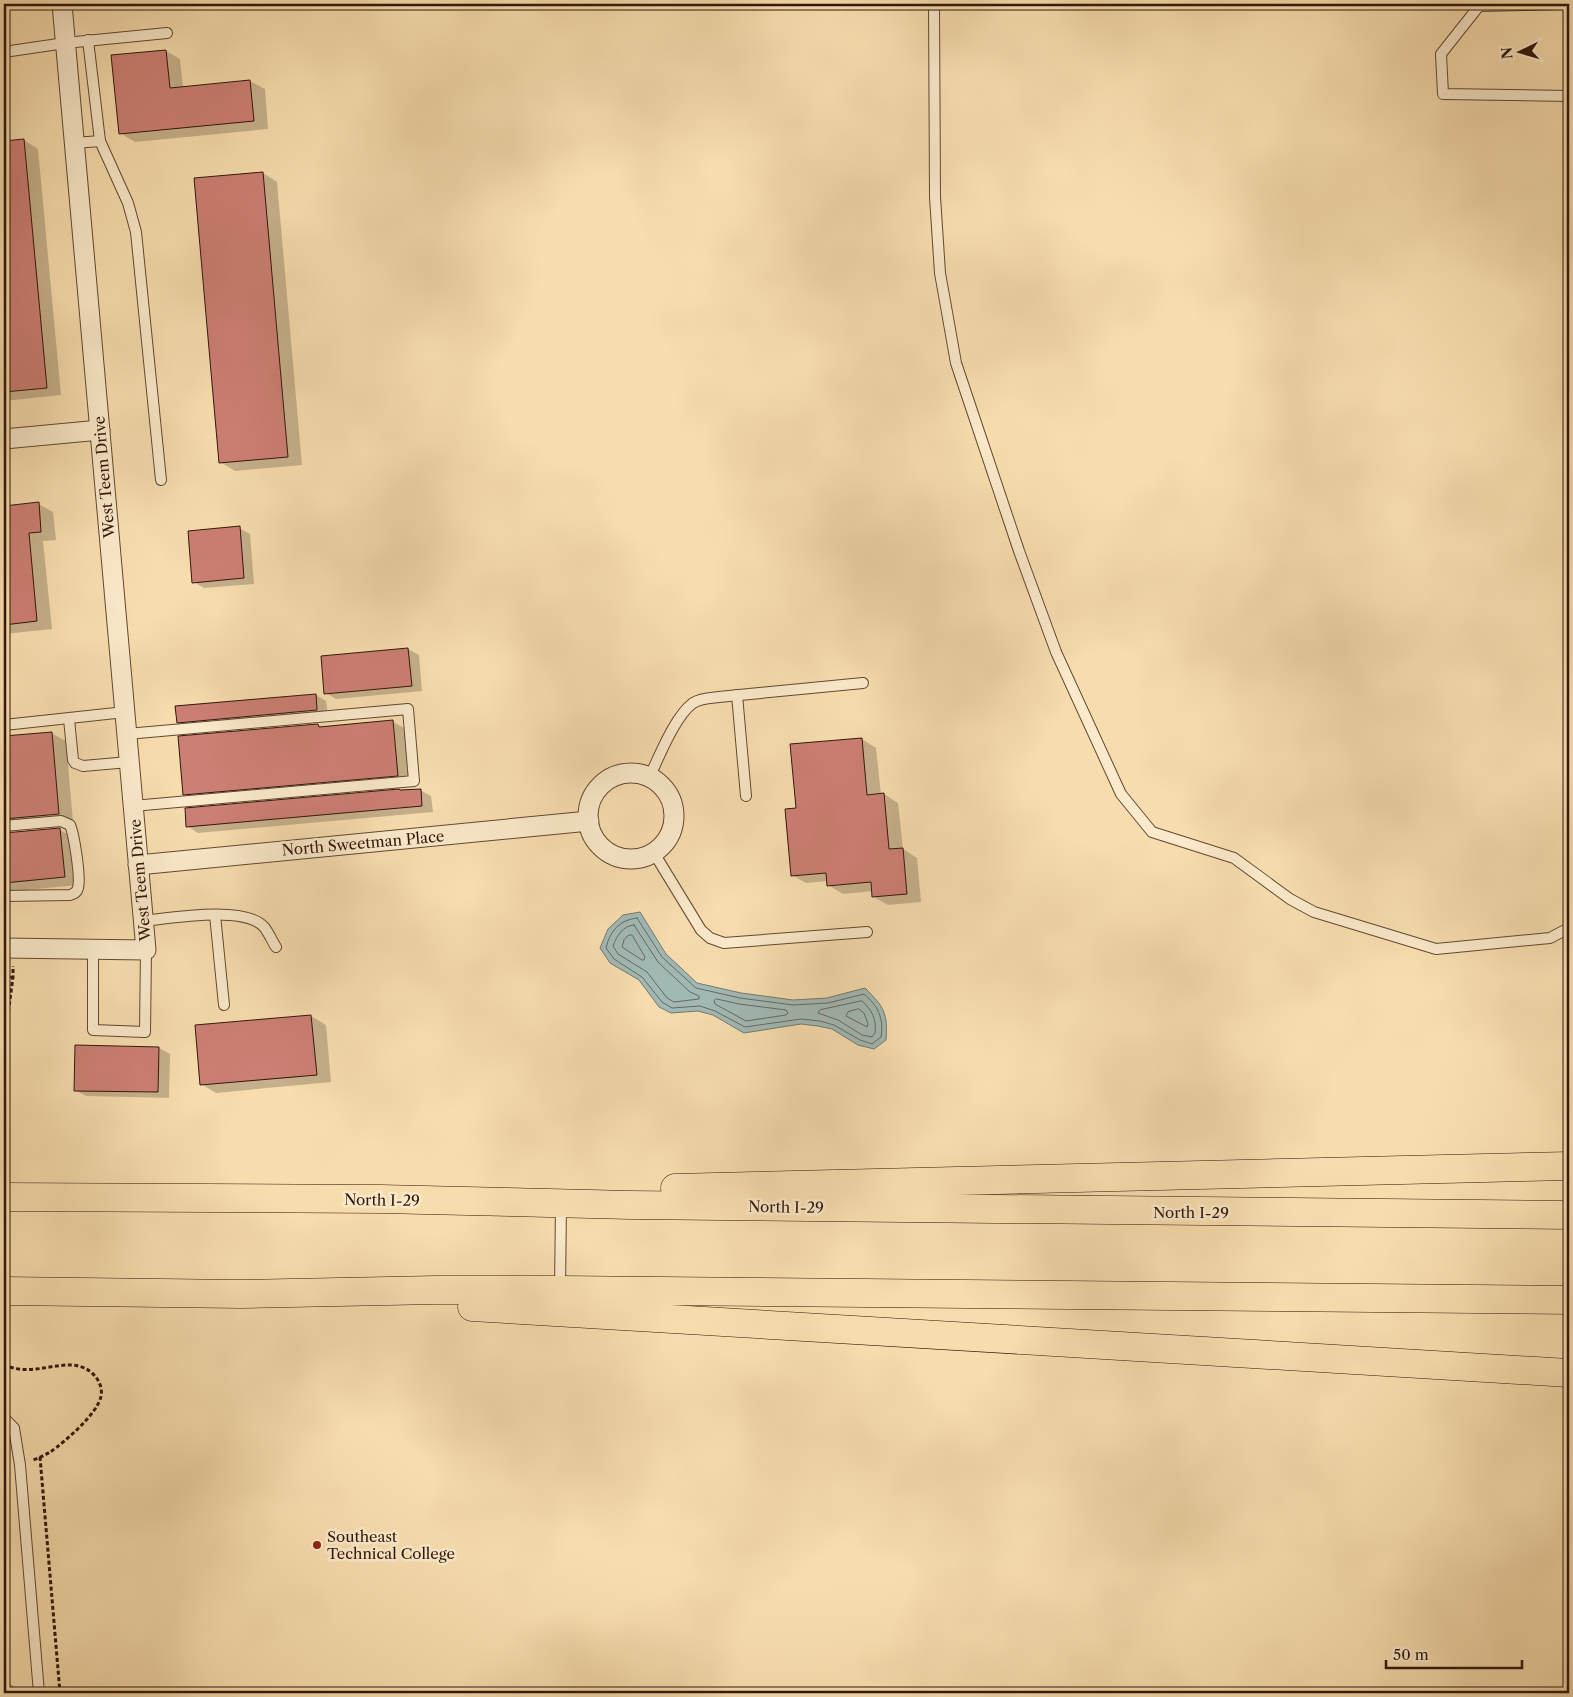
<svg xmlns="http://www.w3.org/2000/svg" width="1573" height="1697" font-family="'Libre Caslon Text',serif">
<rect width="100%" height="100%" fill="#f7ddae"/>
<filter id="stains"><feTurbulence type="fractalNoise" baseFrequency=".004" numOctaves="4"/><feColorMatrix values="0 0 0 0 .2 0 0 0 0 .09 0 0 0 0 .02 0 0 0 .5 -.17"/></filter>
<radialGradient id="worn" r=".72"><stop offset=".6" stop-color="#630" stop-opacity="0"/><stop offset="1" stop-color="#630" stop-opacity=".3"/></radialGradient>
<path fill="#a1b9b5" stroke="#747871" d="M 640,912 L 666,954 L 697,983 L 741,993 L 793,1000 L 827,998 L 865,988 C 884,1007 888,1013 886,1040 L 874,1049 L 858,1045 L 832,1029 L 818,1026 L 801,1024 L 744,1033 L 713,1015 L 698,1011 L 671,1013 L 659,1007 L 639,980 L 610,963 L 600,948 L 608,929 L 623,915 Z"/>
<g fill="#0003">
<polygon points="166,51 180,59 183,88 250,81 265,89 268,129 135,142 120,133"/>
<polygon points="24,140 38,149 61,395 4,401 4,142"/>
<polygon points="263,173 277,182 302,465 235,471 220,462"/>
<polygon points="38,504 53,512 56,540 43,541 52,629 4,634 4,507"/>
<polygon points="239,528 250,534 254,584 204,588 194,582"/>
<polygon points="408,649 419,655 422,691 336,699 326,693 322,657"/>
<polygon points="316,695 326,701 328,716 189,728 178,722"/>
<polygon points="393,722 408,730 412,783 199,802 185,794 318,725 323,728"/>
<polygon points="51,733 66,741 73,822 14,829 12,833 60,830 75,838 79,885 4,892 4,737"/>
<polygon points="862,739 876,748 881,795 884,794 898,803 903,849 917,858 921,902 888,905 874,897 873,891 843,894 828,885 828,881 806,883 792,875 797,810"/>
<polygon points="420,790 431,796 433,812 198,833 187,826"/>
<polygon points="311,1016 326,1025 331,1082 216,1093 201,1084"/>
<polygon points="159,1048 170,1054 169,1098 86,1096 75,1090"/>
<polygon points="4,1680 14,1686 15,1693 4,1693"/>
</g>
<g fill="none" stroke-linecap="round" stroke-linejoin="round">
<g stroke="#696860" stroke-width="1">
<path d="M 637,918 L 662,957 L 696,988 L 740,998 L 793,1005 L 828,1003 L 864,994 C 878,1006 884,1018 881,1037 L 872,1044 L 860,1040 L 834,1025 L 820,1021 L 801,1019 L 745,1027 L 715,1011 L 700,1006 L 672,1008 L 662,1002 L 642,977 L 614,959 L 606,948 C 610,931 619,920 637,918 Z"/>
<path d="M 634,925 L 658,962 L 690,992 L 699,996 L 699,999 L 674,1002 L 667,998 L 647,972 L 618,954 L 613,946 C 617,936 622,926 634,925 Z"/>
<polygon points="629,935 632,935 645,957 644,960 642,960 622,947 624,940"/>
<polygon points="717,999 739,1004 786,1010 788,1013 786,1015 746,1021 715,1004 714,1001"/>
<path d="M 862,1001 C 872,1010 877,1020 875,1033 L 872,1037 L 862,1035 L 838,1020 L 818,1013 L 820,1010 Z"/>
<polygon points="859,1009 864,1013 868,1024 867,1027 846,1016 848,1012"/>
</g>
</g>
<g fill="#cc7f74" stroke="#31170a">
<polygon points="166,50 170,88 250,80 254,121 119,134 111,55"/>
<polygon points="24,139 47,388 4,392 4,141"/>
<polygon points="263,172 288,457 219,463 194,178"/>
<polygon points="39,502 41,532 29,533 37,621 4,625 4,506"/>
<polygon points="240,526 244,578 192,583 188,531"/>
<polygon points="408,648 412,686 324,694 321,656"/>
<polygon points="316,694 317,710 177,723 175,706"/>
<polygon points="393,720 398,776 183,795 178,736 318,724 319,727"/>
<polygon points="52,732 59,814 4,819 4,736"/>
<polygon points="862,738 867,795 884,793 889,849 903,848 907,894 872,897 871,882 827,886 826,873 791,876 785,809 796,808 790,744"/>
<polygon points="399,789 400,790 421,789 422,806 186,827 185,808"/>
<polygon points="60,828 65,877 4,883 4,833"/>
<polygon points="311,1015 317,1075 200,1085 195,1025"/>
<polygon points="75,1045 159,1047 158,1092 74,1091"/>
</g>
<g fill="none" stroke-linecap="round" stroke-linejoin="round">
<defs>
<g id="lane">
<polyline points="934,4 935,197 940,273 956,363 1019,551 1056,652 1121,794 1152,832 1234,858 1290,899 1314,912 1436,949 1550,938 1569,928"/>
<polyline points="1563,4 1479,6 1441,54 1443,94 1569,96"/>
<polyline points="88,40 100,141 128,203 136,232 161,480"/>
<polyline points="4,52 65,43 167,33"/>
<polyline points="75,143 100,141"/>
<polyline points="737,695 746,796"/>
<polyline points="69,719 73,760 75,763 83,766 129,762"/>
<polyline points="4,725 125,712"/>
<polyline points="127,734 408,709 414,781 133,806"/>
<path d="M 649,778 C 659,757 675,716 693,703 C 701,698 710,698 719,697 L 863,683"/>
<path d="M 4,826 L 61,821 L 70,825 C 74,834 81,878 78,888 C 77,892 74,894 70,895 L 4,896"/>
<polyline points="654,853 701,930 710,938 724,943 867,932"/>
<polyline points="215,915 224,1005"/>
<path d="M 143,921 C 171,918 245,905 264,927 C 269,933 272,941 276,947"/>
<polyline points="93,949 93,1030 145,1032 146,950"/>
<polyline points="560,1290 561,1205"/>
<polyline points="4,1418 14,1428 20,1465 39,1693"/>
</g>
<g id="street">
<polyline points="4,439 100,430"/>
<circle cx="631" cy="816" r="43"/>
<polyline points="138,865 589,821"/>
<polyline points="4,948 146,950 62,4"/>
</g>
<g id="highway">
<polyline points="675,1188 1569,1166"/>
<polyline points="4,1197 381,1199 631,1205 1569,1215"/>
<polyline points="4,1291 241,1294 436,1290 560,1290 1569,1300"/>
<polyline points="472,1307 1569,1373"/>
</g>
</defs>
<use href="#lane" stroke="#624833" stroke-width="12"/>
<use href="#street" stroke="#624833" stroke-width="21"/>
<use href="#highway" stroke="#31170a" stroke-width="29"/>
<g stroke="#31170a" stroke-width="3" stroke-dasharray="4 2.5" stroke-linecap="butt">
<polyline points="4,979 13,977"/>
<polyline points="4,1044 13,977 13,966"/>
<path d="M 4,1364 C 33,1381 68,1352 92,1373 C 98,1378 103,1388 101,1396 C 99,1412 64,1443 50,1452 C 45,1455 39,1458 33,1460"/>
<polyline points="40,1457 60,1693"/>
</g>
<use href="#lane" stroke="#fae9ca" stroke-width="10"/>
<use href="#street" stroke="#fae9ca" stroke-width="19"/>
<use href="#highway" stroke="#f7ddae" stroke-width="28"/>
</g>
<circle fill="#8f2418" stroke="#fae9ca" stroke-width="2" cx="317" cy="1545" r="5"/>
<g text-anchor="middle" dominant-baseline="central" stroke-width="5" stroke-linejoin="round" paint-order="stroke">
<g font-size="15" fill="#31170a" stroke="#fae9ca">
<text transform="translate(104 477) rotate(-95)">West Teem Drive</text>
<text transform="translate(363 843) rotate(-5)">North Sweetman Place</text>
<text transform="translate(140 880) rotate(-95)">West Teem Drive</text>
<text transform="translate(382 1200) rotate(1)">North I-29</text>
<text transform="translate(786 1207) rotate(1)">North I-29</text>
<text x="1191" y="1212">North I-29</text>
</g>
<g font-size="15" fill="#31170a" stroke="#fae9ca" text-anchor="start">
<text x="327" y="1536">Southeast<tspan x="327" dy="17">Technical College</tspan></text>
</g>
</g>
<rect width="1573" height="1697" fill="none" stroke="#f7ddae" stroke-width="20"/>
<rect x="5" y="5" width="1563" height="1687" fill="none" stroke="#31170a" stroke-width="2.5"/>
<rect x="10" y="10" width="1553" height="1677" fill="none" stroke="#31170a"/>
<g transform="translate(1520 52) rotate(265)" stroke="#fae9ca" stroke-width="4" paint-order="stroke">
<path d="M0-4L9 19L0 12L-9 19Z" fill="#31170a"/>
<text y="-8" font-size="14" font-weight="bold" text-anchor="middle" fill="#31170a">N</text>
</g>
<path d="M1386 1660v8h136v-8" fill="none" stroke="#31170a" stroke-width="2.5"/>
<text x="1393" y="1660" font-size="15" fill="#31170a" stroke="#fae9ca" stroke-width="4" paint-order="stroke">50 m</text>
<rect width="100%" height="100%" filter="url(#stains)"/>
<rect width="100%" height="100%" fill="url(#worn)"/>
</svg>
